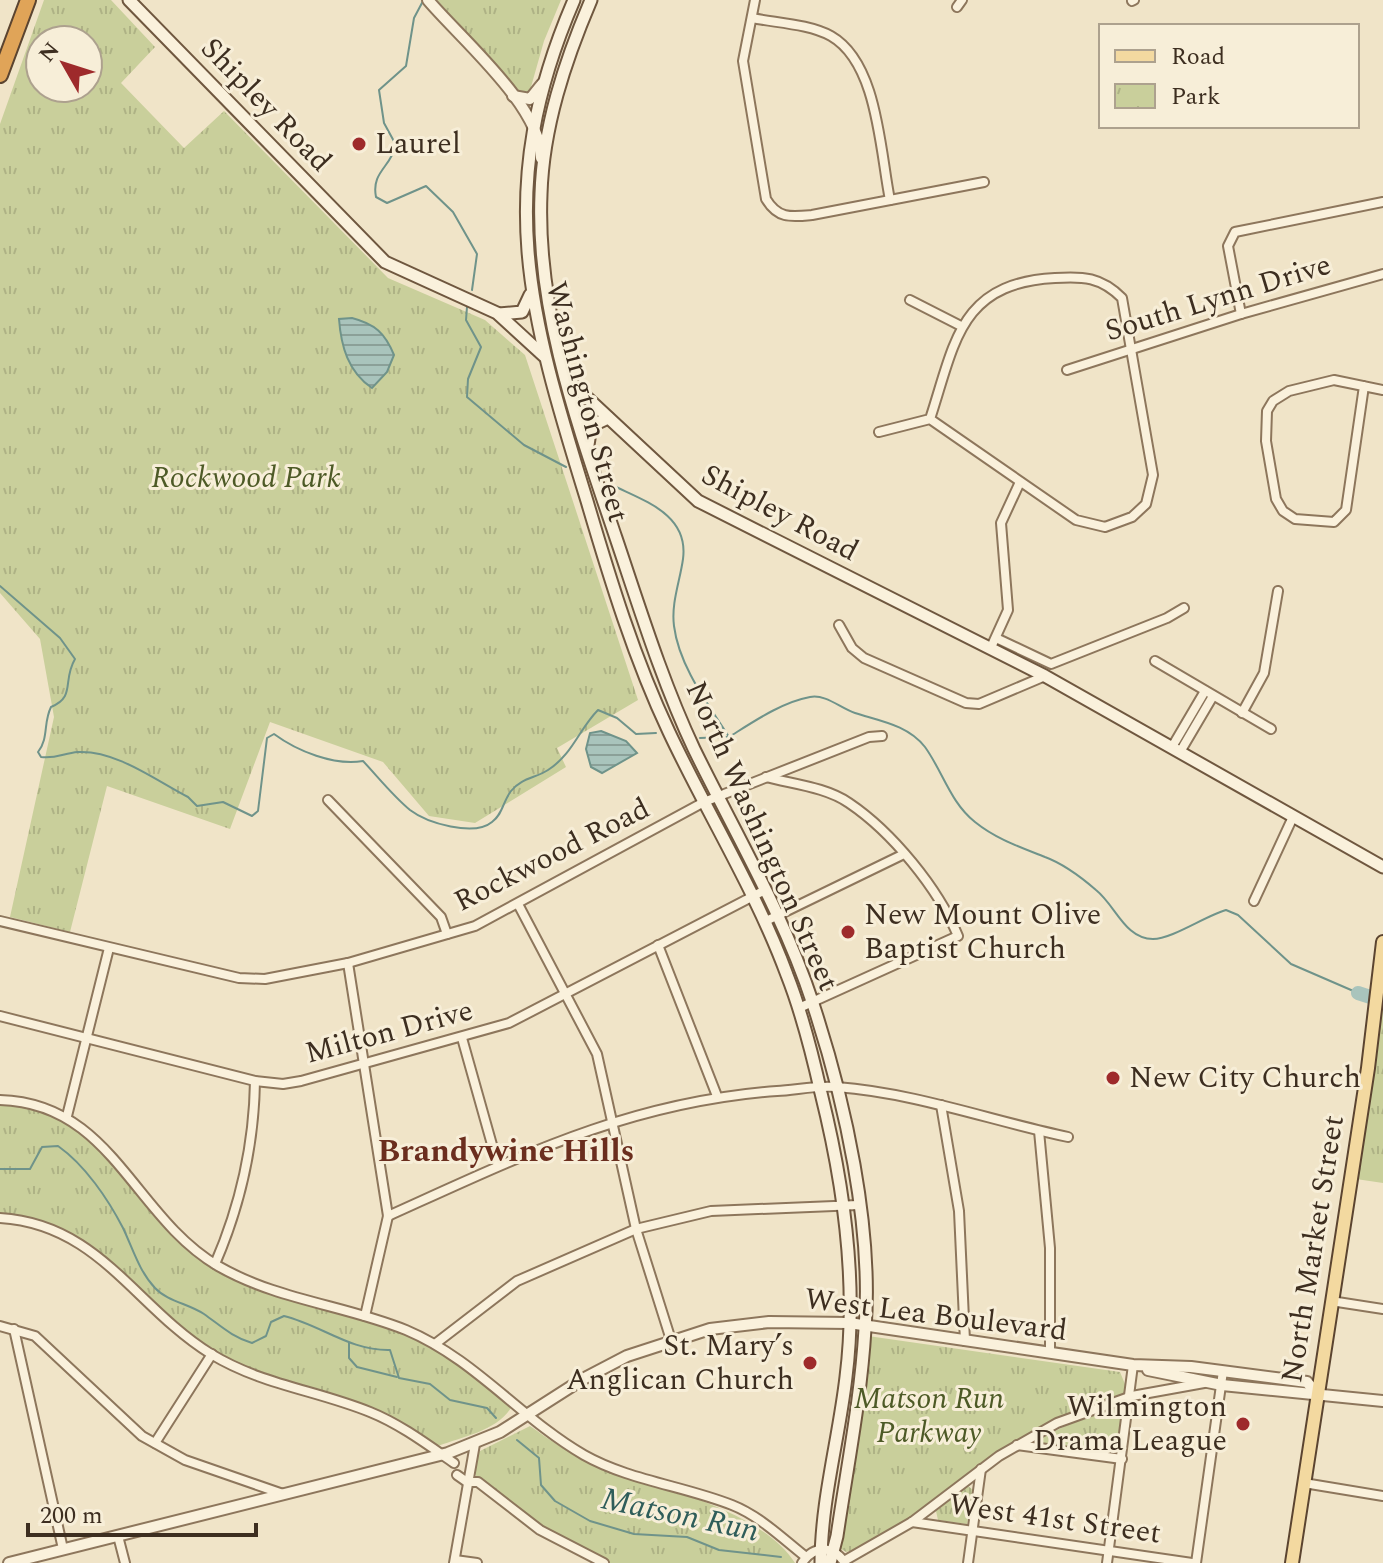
<svg xmlns="http://www.w3.org/2000/svg" width="1383" height="1563" font-family="Spectral,serif">
<defs>
<pattern id="park-tufts" width="24" height="20" patternUnits="userSpaceOnUse" patternTransform="scale(2)"><rect width="24" height="20" fill="#c9cf9b"/><path d="M3 7l-1-3M5 7V3M7 7l1-3M15 17l-1-3M17 17v-4M19 17l1-3" fill="none" stroke="#aeb285"/></pattern>
<pattern id="water-rules" width="6" height="5" patternUnits="userSpaceOnUse" patternTransform="scale(2)"><rect width="6" height="5" fill="#a9c4bc"/><path d="M0 2.5h6" fill="none" stroke="#8ba098"/></pattern>
</defs>
<rect width="100%" height="100%" fill="#f0e4c8"/>
<g fill="url(#park-tufts)" fill-rule="evenodd">
<path d="M 44,0 L 111,0 L 155,47 L 121,83 L 184,148 L 224,111 L 388,278 L 485,320 L 525,355 L 638,700 L 557,748 L 566,767 L 475,823 L 429,816 L 383,762 L 270,722 L 230,829 L 107,786 L 70,932 L 10,917 L 54,717 L 40,639 L 0,593 L 0,124 ZM 40,40 L 88,40 L 88,88 L 40,88 Z"/>
<polygon points="437,0 561,0 544,41 529,94 515,91"/>
<polygon points="1383,1007 1383,1183 1356,1179"/>
<path d="M 28,1103 L 67,1116 L 102,1145 L 180,1239 L 265,1290 L 365,1316 L 435,1344 L 514,1402 C 502,1430 465,1436 438,1446 L 371,1413 L 276,1384 L 212,1354 L 138,1291 L 61,1233 L 0,1218 L 0,1106 Z"/>
<path d="M 868,1336 L 1120,1372 L 1127,1389 L 1121,1396 C 1072,1411 1026,1433 984,1462 C 940,1492 900,1540 846,1552 L 838,1547 Z"/>
<polygon points="1122,1405 1125,1409 1117,1453 1043,1446 1038,1439 1089,1415"/>
<path d="M 530,1426 C 547,1438 568,1453 588,1461 C 649,1486 759,1507 795,1563 L 606,1563 L 562,1543 L 478,1482 L 475,1472 L 478,1452 Z"/>
<polygon points="968,1486 973,1490 967,1524 938,1520 936,1511"/>
</g>
<g fill="url(#water-rules)" stroke="#6f938a" stroke-width="2">
<path d="M 352,318 C 375,324 385,333 394,355 L 387,372 L 372,388 C 348,372 341,346 339,319 Z"/>
<polygon points="601,731 626,741 637,753 602,773 591,767 586,749 590,733"/>
</g>
<g fill="none" stroke-linecap="round" stroke-linejoin="round">
<g stroke="#6f938a" stroke-width="2">
<path d="M 423,1 L 414,18 L 406,66 L 379,90 L 384,123 L 396,145 C 391,167 371,172 376,197 L 387,203 L 426,186 L 453,212 L 477,254 L 472,290"/>
<polyline points="467,307 466,320 481,347 468,379 467,397 524,445 566,467"/>
<path d="M 612,485 C 644,501 689,514 683,559 C 680,581 671,603 674,626 C 679,666 708,704 729,737 C 753,722 782,702 810,697 C 826,694 840,708 855,713 C 880,721 908,725 925,747 C 943,772 950,802 975,822 C 996,839 1020,847 1045,857 C 1064,864 1081,877 1096,890 C 1116,906 1125,939 1153,939 C 1172,939 1205,916 1226,910 L 1238,915 L 1291,964 L 1358,993"/>
<path d="M 0,586 L 60,638 L 75,659 C 62,681 76,697 51,707 C 43,723 49,738 38,752 L 41,757 C 56,759 64,753 78,752 C 116,750 155,780 188,797 L 197,806 L 223,802 L 252,816 L 258,811 L 267,738 L 274,734 C 297,751 334,766 363,761 C 378,777 393,796 410,810 C 427,823 474,837 492,822 C 503,814 503,801 511,791 C 521,778 536,778 548,770 C 573,754 579,729 598,710 L 617,718 L 636,734 L 656,733"/>
<polyline points="700,738 727,737"/>
<path d="M 0,1169 L 30,1169 L 42,1147 L 58,1146 C 85,1165 108,1199 123,1228 C 133,1249 139,1271 155,1288 C 167,1301 189,1304 204,1314 C 221,1326 232,1337 252,1343 L 266,1336 L 271,1322 L 284,1316 C 321,1325 350,1351 390,1350 L 399,1378 L 430,1384 L 450,1400 L 487,1408 L 496,1418"/>
<polyline points="349,1343 349,1358 357,1367 397,1377"/>
<polyline points="517,1440 539,1458 541,1485 555,1501 590,1521 634,1534 687,1537 719,1550 781,1557"/>
</g>
<polyline stroke="#a9c4bc" stroke-width="14" points="1358,993 1383,1001"/>
<defs>
<g id="minor">
<path d="M 755,0 L 743,61 L 766,199 C 778,219 791,217 812,215 L 984,182"/>
<polyline points="1132,1 1134,0"/>
<polyline points="957,7 962,0"/>
<path d="M 752,18 C 777,23 809,24 831,36 C 878,63 880,151 890,200"/>
<polyline points="910,300 961,326"/>
<polyline points="1241,314 1228,246 1235,232 1383,202"/>
<polyline points="1067,370 1241,314 1383,274"/>
<polyline points="1364,386 1346,510 1334,522 1295,519 1283,511 1276,499 1266,441 1267,411 1273,401 1289,391 1334,380 1383,390"/>
<path d="M 879,432 L 930,419 C 955,343 959,283 1055,278 C 1083,276 1101,277 1122,298 L 1153,475 L 1146,504 L 1132,517 L 1105,527 L 1076,520 L 930,419"/>
<polyline points="839,625 852,648 864,658 966,703 979,704 1045,676"/>
<polyline points="996,638 1051,664 1167,618 1184,608"/>
<polyline points="993,643 1008,610 1001,523 1020,482"/>
<polyline points="1155,661 1271,729"/>
<polyline points="1242,713 1264,673 1278,591"/>
<polyline points="1172,747 1205,691"/>
<polyline points="1180,752 1213,696"/>
<path d="M 766,777 C 792,784 826,787 849,803 C 892,832 938,888 958,936 L 799,1008"/>
<polyline points="328,800 441,917 447,934"/>
<polyline points="1254,901 1292,819"/>
<polyline points="518,904 597,1054 636,1229 671,1340"/>
<polyline points="0,921 239,978 265,979 348,963 475,926 704,802 869,737 882,736"/>
<polyline points="764,922 904,854"/>
<polyline points="658,945 717,1096"/>
<polyline points="348,963 388,1216 365,1316"/>
<polyline points="0,1016 255,1081 283,1084 301,1081 509,1023 765,890"/>
<polyline points="462,1038 498,1166"/>
<path d="M 0,1100 C 112,1103 133,1216 218,1266 C 277,1300 344,1305 406,1330 C 475,1359 520,1418 584,1455 C 628,1480 684,1486 732,1505 C 760,1516 783,1539 806,1557"/>
<polyline points="941,1105 959,1211 965,1341"/>
<polyline points="67,1116 109,948"/>
<polyline points="1039,1131 1050,1248 1050,1353"/>
<path d="M 388,1216 C 521,1156 629,1102 777,1091 C 796,1090 818,1085 837,1087 C 916,1093 992,1121 1068,1137"/>
<path d="M 0,1218 C 99,1224 135,1307 211,1354 C 262,1385 316,1390 370,1412 C 400,1424 428,1445 454,1463"/>
<path d="M 215,1264 C 241,1204 254,1146 255,1081"/>
<polyline points="1331,1301 1383,1309"/>
<polyline points="0,1326 35,1336 142,1436 185,1460 283,1494"/>
<polyline points="14,1329 63,1549"/>
<polyline points="435,1344 517,1281 636,1229 711,1211 858,1205"/>
<polyline points="155,1443 212,1354"/>
<polyline points="1017,1445 1122,1459"/>
<polyline points="457,1475 467,1482 478,1482 540,1530 604,1563"/>
<polyline points="1304,1483 1383,1496"/>
<polyline points="912,1522 1192,1563"/>
<polyline points="118,1536 125,1563"/>
<polyline points="455,1560 477,1563"/>
<polyline points="844,1561 912,1522 999,1456 1057,1423 1132,1396 1204,1383"/>
<polyline points="454,1563 475,1444"/>
<path d="M 802,1563 C 814,1545 833,1545 845,1563"/>
<polyline points="968,1563 981,1469"/>
<polyline points="1107,1563 1133,1365"/>
<polyline points="1196,1563 1223,1371"/>
</g>
<g id="tertiary">
<path d="M 428,0 C 460,38 542,107 541,158"/>
<polyline points="513,96 530,99 542,84"/>
<polyline points="1148,1370 1222,1385 1383,1401"/>
<polyline points="9,1563 448,1453 500,1432 583,1379 627,1356 710,1329 769,1322 849,1323 1133,1365 1191,1367 1307,1382 1316,1393"/>
</g>
<g id="secondary">
<polyline points="129,0 385,262 497,313 544,356"/>
<path d="M 574,0 C 492,190 529,313 587,501 C 610,579 634,658 669,732 C 707,813 756,891 787,975 C 802,1013 812,1053 821,1093 C 844,1185 858,1282 846,1377 C 839,1438 821,1501 821,1563"/>
<path d="M 591,0 C 565,61 543,127 541,194 C 536,312 579,428 616,538 C 640,609 662,681 694,749 C 735,833 784,915 813,1004 C 845,1101 873,1227 865,1329 C 861,1398 847,1468 837,1536 L 830,1563"/>
<polyline points="499,314 522,312 530,295"/>
<polyline points="568,380 698,501 1045,676 1383,867"/>
<polyline points="588,445 591,426 608,418"/>
</g>
<polyline id="primary" points="1292,1563 1368,1068 1383,942"/>
<polyline id="motorway" points="0,75 28,0"/>
</defs>
<use href="#minor" stroke="#8d765c" stroke-width="12"/>
<use href="#tertiary" stroke="#8d765c" stroke-width="14"/>
<use href="#secondary" stroke="#6f573f" stroke-width="15"/>
<use href="#primary" stroke="#5b4430" stroke-width="16"/>
<use href="#motorway" stroke="#5b4430" stroke-width="18"/>
<use href="#minor" stroke="#faf1dc" stroke-width="8"/>
<use href="#tertiary" stroke="#faf1dc" stroke-width="10"/>
<use href="#secondary" stroke="#faf1dc" stroke-width="11"/>
<use href="#primary" stroke="#f3d9a0" stroke-width="12"/>
<use href="#motorway" stroke="#e0a458" stroke-width="14"/>
</g>
<g fill="#9e2a2b" stroke="#f7eed8" stroke-width="3">
<circle cx="359" cy="144" r="8"/>
<circle cx="848" cy="932" r="8"/>
<circle cx="1113" cy="1078" r="8"/>
<circle cx="810" cy="1363" r="8"/>
<circle cx="1243" cy="1424" r="8"/>
</g>
<g text-anchor="middle" dominant-baseline="central" stroke-width="6" stroke-linejoin="round" paint-order="stroke">
<g font-size="30" fill="#3d2e20" stroke="#f7eed8">
<text transform="translate(266 105) rotate(46)">Shipley Road</text>
<text transform="translate(1218 298) rotate(-17)">South Lynn Drive</text>
<text transform="translate(587 402) rotate(75)">Washington Street</text>
<text transform="translate(780 513) rotate(28)">Shipley Road</text>
<text transform="translate(762 836) rotate(66)">North Washington Street</text>
<text transform="translate(552 855) rotate(-27)">Rockwood Road</text>
<text transform="translate(389 1032) rotate(-15)">Milton Drive</text>
<text transform="translate(1313 1249) rotate(-81)">North Market Street</text>
<text transform="translate(936 1315) rotate(7)">West Lea Boulevard</text>
<text transform="translate(1055 1519) rotate(8)">West 41st Street</text>
</g>
<g font-size="30" fill="#3d2e20" stroke="#f7eed8" text-anchor="start">
<text x="375" y="144">Laurel</text>
<text x="864" y="915">New Mount Olive<tspan x="864" dy="34">Baptist Church</tspan></text>
<text x="1129" y="1078">New City Church</text>
<text x="794" y="1346" text-anchor="end">St. Mary’s<tspan x="794" dy="34">Anglican Church</tspan></text>
<text x="1227" y="1407" text-anchor="end">Wilmington<tspan x="1227" dy="34">Drama League</tspan></text>
</g>
<g font-size="30" font-style="italic" fill="#4d5a26" stroke="#f7eed8">
<text x="246" y="478">Rockwood Park</text>
<text x="929" y="1399">Matson Run<tspan x="929" dy="34">Parkway</tspan></text>
</g>
<g font-size="32" font-weight="bold" fill="#6b2e1e" stroke="#f7eed8">
<text x="506" y="1151">Brandywine Hills</text>
</g>
<g font-size="32" font-style="italic" fill="#2f5d5a" stroke="#f7eed8">
<text transform="translate(680 1515) rotate(12)">Matson Run</text>
</g>
</g>
<rect x="1099" y="24" width="260" height="104" fill="#f7eed8" stroke="#ada18e" stroke-width="2"/>
<rect x="1115" y="50" width="40" height="12" fill="#f3d9a0" stroke="#ada18e" stroke-width="2"/>
<text x="1171" y="64" font-size="24" fill="#3d2e20">Road</text>
<rect x="1115" y="84" width="40" height="24" fill="url(#park-tufts)" stroke="#ada18e" stroke-width="2"/>
<text x="1171" y="104" font-size="24" fill="#3d2e20">Park</text>
<g transform="translate(64 64) rotate(309)"><circle r="38" fill="#f7eed8" stroke="#ada18e" stroke-width="2"/>
<path d="M0-6L14 30L0 20L-14 30Z" fill="#9e2a2b"/>
<text y="-12" font-size="22" font-weight="bold" text-anchor="middle" fill="#3d2e20">N</text>
</g>
<path d="M28 1523v12h228v-12" fill="none" stroke="#3d2e20" stroke-width="4"/>
<text x="40" y="1523" font-size="24" fill="#3d2e20" stroke="#f7eed8" stroke-width="6" paint-order="stroke">200 m</text>
</svg>
